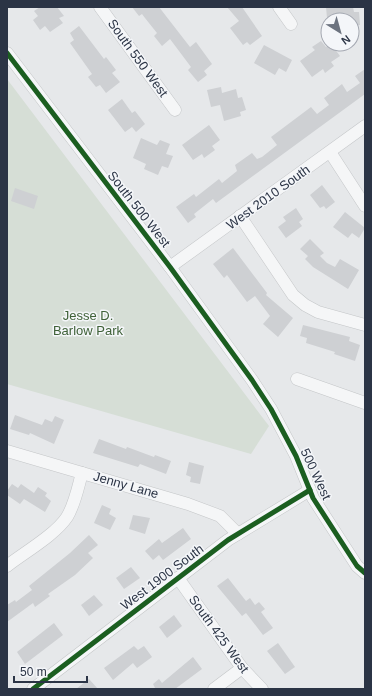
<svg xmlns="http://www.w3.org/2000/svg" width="372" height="696" font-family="Arial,sans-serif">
<rect width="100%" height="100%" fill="#e6e8ea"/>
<polygon fill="#d6ded6" points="7,79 269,426 251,454 7,384"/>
<g fill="#ced0d3">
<polygon points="40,7 57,7 64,16 59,18 63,23 50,32 45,26 40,30 33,20 38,16 34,11"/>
<polygon points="132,7 159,7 190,47 196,42 212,64 204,71 207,75 198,82 188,70 191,67 170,39 162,46 154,36 157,33 145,18 142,14 139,16"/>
<polygon points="227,7 242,7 262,36 250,45 247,42 243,45 230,28 239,21"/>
<polygon points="326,7 353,7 354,12 359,12 360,25 352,26 352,20 330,20 330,17 327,18"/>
<polygon points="79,26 104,59 106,57 116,70 112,73 120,82 106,93 100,85 96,87 88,77 92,74 70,43 74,40 70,33"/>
<polygon points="321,41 326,47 331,44 340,56 331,62 334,66 325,73 323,69 312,77 300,61 315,50 312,47"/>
<polygon points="264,45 292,60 286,72 279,68 275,75 254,63"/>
<polygon points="365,69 365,94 216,203 213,199 194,214 196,217 188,223 176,207 194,194 196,197 219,179 222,183 237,171 235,165 252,153 257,159 262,157 277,145 271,137 311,107 317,114 329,105 324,98 342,84 347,92 360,83 355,76"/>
<polygon points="221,87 222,93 236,89 238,98 242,97 246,110 240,112 241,116 224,121 220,105 211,107 207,90"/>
<polygon points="122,99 132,113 135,111 145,124 136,132 132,127 125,132 108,110"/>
<polygon points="209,125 220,140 212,146 215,150 204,158 202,154 193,160 182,145"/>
<polygon points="141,138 157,145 160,140 170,144 166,154 173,156 168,168 162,166 158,175 144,169 146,164 133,158"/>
<polygon points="322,185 335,202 326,209 324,206 320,208 310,195"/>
<polygon points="15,188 38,196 34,209 11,201"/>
<polygon points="296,208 303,219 299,222 302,226 286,238 278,227 286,221 283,217"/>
<polygon points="345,212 365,228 359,238 352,233 348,238 333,227"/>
<polygon points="310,239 324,253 320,256 327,263 335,267 340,259 359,270 348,289 313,267 305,259 308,256 300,249"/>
<polygon points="233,248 267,293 266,295 293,318 278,337 263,324 270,316 255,296 247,302 227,275 224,278 213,264"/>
<polygon points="303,325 350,337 349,341 360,345 355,361 334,354 335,352 306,343 307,338 300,336"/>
<polygon points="15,415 42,425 45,419 52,422 55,416 64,420 54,444 30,433 29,435 10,429"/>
<polygon points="99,439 126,449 127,447 154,457 155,455 171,461 166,474 140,464 138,467 93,453"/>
<polygon points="189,462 204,466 200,484 190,482 191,477 186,475"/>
<polygon points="12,484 18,488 21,484 34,493 38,487 47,493 45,496 51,501 45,512 24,499 20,504 7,495 7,491"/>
<polygon points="102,505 111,509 109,514 116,518 110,530 94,523"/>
<polygon points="133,515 150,518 145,534 129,529"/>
<polygon points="183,528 191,539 163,560 159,555 153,560 145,551 159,539 162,543"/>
<polygon points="89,535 98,545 88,553 93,558 75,575 48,594 50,596 35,607 33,603 7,622 7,605 15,600 16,602 32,590 29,586 70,553"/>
<polygon points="131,567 140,578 124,589 116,578"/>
<polygon points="228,578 246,601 250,598 255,605 259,602 265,609 261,612 273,628 263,635 246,613 242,616 217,586"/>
<polygon points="94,595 103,605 89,616 81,605"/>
<polygon points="174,615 182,626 167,638 159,627"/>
<polygon points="54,623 63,635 25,664 17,652"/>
<polygon points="278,643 295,667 285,674 267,651"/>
<polygon points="134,646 138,650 144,646 152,657 137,668 133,663 113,680 104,668"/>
<polygon points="193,657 202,669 175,689 154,689 155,688 153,684 159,679 162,683"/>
<polygon points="89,679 98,689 76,689"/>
</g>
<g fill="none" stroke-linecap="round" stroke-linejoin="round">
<defs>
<g id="minor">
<polyline points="100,7 175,110"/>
<polyline points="279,7 291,24"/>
<polyline points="7,53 170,267 252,380 271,409 296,456 313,498 357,566 365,573"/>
<polyline points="330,152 365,206"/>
<polyline points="240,216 293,295 305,305 318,312 365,325"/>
<polyline points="170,267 365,126"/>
<polyline points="297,379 365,403"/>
<polyline points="7,451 188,504 220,516 238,534"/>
<path d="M 7,566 C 25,552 55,535 67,517 C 75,504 78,487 82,473"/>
<polyline points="178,578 242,668 262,689"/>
<polyline points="33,689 228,540 310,490"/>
<polyline points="214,689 242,668"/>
</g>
</defs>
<use href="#minor" stroke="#c4c6c8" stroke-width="13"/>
<use href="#minor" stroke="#f5f6f7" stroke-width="12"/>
<defs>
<g id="cycleway">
<polyline points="7,53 170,267 252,380 271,409 296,456 313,498 357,566 365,573"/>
<polyline points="33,689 228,540 310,490"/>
</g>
</defs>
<use href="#cycleway" stroke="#f4f6f9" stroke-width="8"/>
<use href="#cycleway" stroke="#1b5e20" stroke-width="5"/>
</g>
<g text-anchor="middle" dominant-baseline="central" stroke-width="3" stroke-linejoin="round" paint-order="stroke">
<g font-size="13" fill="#2b3445" stroke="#f4f6f9">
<text transform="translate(138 58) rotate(54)">South 550 West</text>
<text transform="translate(268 197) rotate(-36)">West 2010 South</text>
<text transform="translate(139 209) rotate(52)">South 500 West</text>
<text transform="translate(316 474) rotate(65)">500 West</text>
<text transform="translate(126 485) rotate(16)">Jenny Lane</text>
<text transform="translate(162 577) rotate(-37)">West 1900 South</text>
<text transform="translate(219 634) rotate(54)">South 425 West</text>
</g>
<g font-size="13" fill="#3f6138" stroke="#f4f6f9">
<text x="88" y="315">Jesse D.<tspan x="88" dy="15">Barlow Park</tspan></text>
</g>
</g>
<rect width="372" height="696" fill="none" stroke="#2b3445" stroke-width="16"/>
<g transform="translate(340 32) rotate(143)"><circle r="19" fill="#f4f6f9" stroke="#a4a8b1"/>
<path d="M0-3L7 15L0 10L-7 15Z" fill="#6c737f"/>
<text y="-6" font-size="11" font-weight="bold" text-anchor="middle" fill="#2b3445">N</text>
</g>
<path d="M14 676v6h73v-6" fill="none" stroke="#2b3445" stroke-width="2"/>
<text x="20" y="676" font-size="12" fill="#2b3445" stroke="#f4f6f9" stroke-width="3" paint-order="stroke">50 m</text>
</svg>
